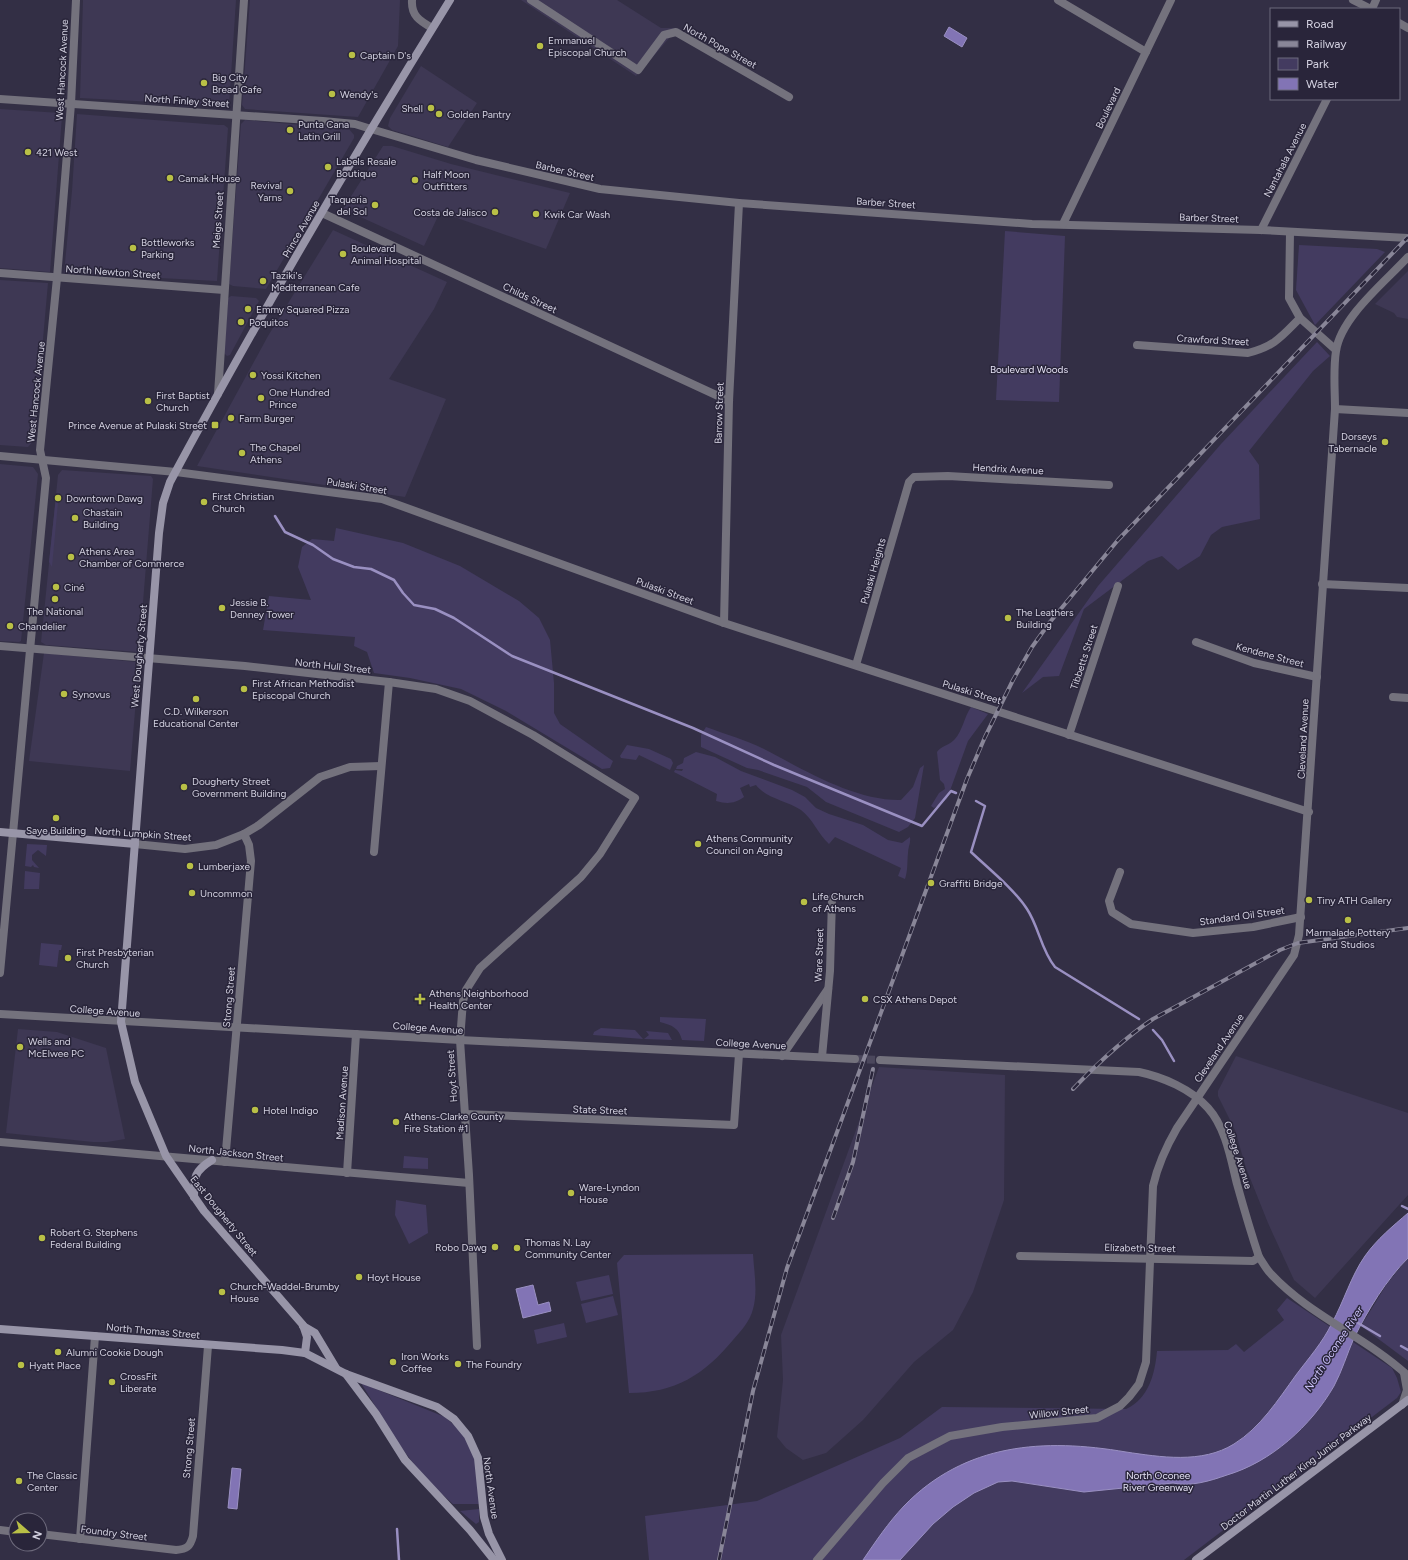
<svg xmlns="http://www.w3.org/2000/svg" width="1408" height="1560" font-family="Figtree,sans-serif">
<rect width="100%" height="100%" fill="#332f45"/>
<g fill="#3e3854">
<polygon points="83,0 236,0 229,106 80,98"/>
<polygon points="250,0 400,0 398,46 358,117 245,109 242,105"/>
<polygon points="521,0 617,0 661,28 678,28 636,76"/>
<polygon points="421,66 477,103 448,147 392,130 388,126 390,118"/>
<polygon points="0,109 60,113 62,116 50,272 0,268"/>
<polygon points="77,114 219,125 224,125 228,128 217,281 64,273 72,191"/>
<polygon points="245,120 349,129 354,135 354,138 266,289 233,286 229,284 241,124"/>
<polygon points="383,146 392,146 451,164 570,193 546,249 440,212 424,246 343,209"/>
<polygon points="333,230 447,282 434,309 389,379 446,399 405,497 197,466 268,336"/>
<polygon points="1408,271 1408,319 1397,317 1394,313 1375,304"/>
<polygon points="0,280 48,283 34,440 28,447 0,445"/>
<polygon points="231,296 256,298 259,301 230,355 227,356 224,353 228,298"/>
<polygon points="0,464 33,467 38,474 21,641 19,642 0,641"/>
<polygon points="62,470 151,476 153,479 139,652 46,645 41,642 58,475"/>
<polygon points="44,653 136,662 139,664 130,771 29,761"/>
<polygon points="18,1029 57,1032 106,1048 125,1139 107,1142 93,1142 6,1133"/>
<polygon points="1236,1056 1408,1113 1408,1195 1315,1298 1294,1280 1268,1223 1246,1168 1235,1130 1218,1096 1218,1091"/>
<polygon points="879,1067 1005,1075 1004,1200 973,1292 953,1330 914,1362 863,1420 826,1453 803,1460 786,1448 777,1437 783,1380 781,1335"/>
</g>
<g fill="#433b60">
<polygon points="1005,231 1065,236 1059,402 996,400"/>
<polygon points="1299,245 1377,249 1385,252 1315,325 1296,290"/>
<polygon points="1317,342 1330,356 1313,371 1249,451 1259,465 1260,519 1222,527 1211,535 1200,556 1178,570 1162,556 1148,561 1084,609 1059,676 1043,677 1022,693 1098,586 1221,444"/>
<polygon points="59,492 52,567 49,562 56,497"/>
<polygon points="336,528 403,543 460,566 519,601 539,618 550,640 554,683 554,713 560,724 613,761 610,768 602,769 506,711 461,689 410,678 374,673 367,652 354,646 355,637 263,630 269,596 311,600 298,567 302,547 312,539 334,541"/>
<path d="M 971,707 L 988,714 L 968,741 L 947,799 L 934,808 L 931,806 L 939,793 L 945,789 L 944,784 L 940,780 L 937,752 C 941,746 950,745 955,739 C 963,730 964,717 971,707 Z"/>
<path d="M 706,727 C 725,734 746,740 764,749 C 804,770 855,801 901,800 L 913,787 L 920,768 L 924,765 L 915,818 L 908,827 L 899,832 L 826,802 L 807,787 L 758,770 L 747,768 L 701,747 L 701,735 Z"/>
<polygon points="627,745 649,749 671,759 673,763 670,770 639,755 636,760 621,758 620,756"/>
<path d="M 696,752 L 715,757 L 741,771 L 792,790 L 805,797 L 816,808 L 829,814 L 863,825 L 888,840 L 902,843 L 910,837 C 911,843 908,847 908,853 C 907,863 908,870 905,879 L 898,876 L 901,868 L 835,837 L 829,844 C 818,834 813,819 801,810 C 786,800 767,799 756,785 L 750,787 L 749,784 L 740,788 L 744,797 C 734,804 727,804 716,801 L 717,794 L 674,772 L 675,770 L 682,771 L 683,769 L 676,769 L 677,766 L 683,763 L 684,758 Z"/>
<polygon points="27,844 47,845 46,856 38,850 32,855 32,860 39,868 34,867 33,865 31,867 25,866"/>
<polygon points="25,871 40,873 39,889 24,889"/>
<polygon points="41,943 62,945 61,950 59,950 57,967 39,965"/>
<path d="M 660,1017 L 706,1019 L 704,1041 L 682,1040 C 679,1028 672,1025 660,1022 Z"/>
<polygon points="601,1028 635,1030 643,1039 593,1035 594,1032"/>
<polygon points="646,1031 668,1033 672,1040 644,1039 649,1035"/>
<polygon points="404,1156 428,1158 428,1169 403,1168"/>
<polygon points="396,1200 426,1205 428,1233 409,1244 395,1215"/>
<path d="M 753,1254 C 754,1272 758,1292 753,1309 C 750,1321 741,1331 733,1340 C 704,1375 675,1393 629,1393 L 617,1263 L 624,1255 Z"/>
<polygon points="1408,1258 1408,1361 1361,1326 1388,1282"/>
<polygon points="609,1275 613,1294 581,1301 576,1282"/>
<polygon points="613,1296 618,1315 586,1323 581,1304"/>
<path d="M 1287,1298 L 1392,1368 L 1397,1378 L 1401,1392 L 1397,1398 L 1184,1560 L 649,1560 L 645,1516 L 757,1501 L 900,1438 L 942,1407 L 1126,1409 C 1149,1399 1155,1373 1157,1351 L 1228,1350 L 1236,1344 L 1244,1352 L 1284,1320 L 1277,1310 Z"/>
<polygon points="564,1323 567,1337 537,1344 534,1330"/>
<polygon points="361,1383 445,1417 463,1433 475,1458 479,1504 453,1504 426,1480 398,1443"/>
<polygon points="479,1509 479,1522 476,1524 460,1511"/>
</g>
<g fill="#8274b5" stroke="#9a90c2">
<polygon points="949,27 967,38 962,47 944,36"/>
<path d="M 1408,1213 L 1408,1258 C 1386,1280 1368,1310 1354,1338 C 1347,1354 1342,1371 1334,1386 C 1311,1426 1271,1462 1227,1475 C 1210,1481 1190,1487 1173,1483 L 1084,1492 L 1012,1481 L 998,1482 L 974,1493 L 953,1507 L 933,1524 L 900,1560 L 863,1560 C 876,1541 888,1523 904,1506 C 965,1443 1044,1438 1126,1452 C 1160,1457 1202,1464 1234,1444 C 1260,1428 1278,1400 1296,1375 C 1308,1359 1323,1342 1332,1323 C 1344,1301 1351,1276 1365,1256 C 1377,1239 1393,1226 1408,1213 Z"/>
<polygon points="533,1285 538,1305 549,1302 551,1311 523,1318 516,1289"/>
<polygon points="232,1468 241,1469 237,1509 228,1508"/>
</g>
<g fill="none" stroke-linecap="round" stroke-linejoin="round">
<g stroke="#9a90c2" stroke-width="2.5">
<polyline points="275,516 285,532 313,545 333,559 354,567 371,569 394,580 403,593 414,605 435,609 454,618 512,656 693,728 774,765 922,826 951,791 956,793"/>
<path d="M 976,801 L 985,806 L 971,852 C 988,868 1015,890 1027,909 C 1039,927 1041,950 1055,967 L 1139,1019"/>
<polyline points="1153,1030 1162,1040 1174,1061"/>
<polyline points="1402,1206 1408,1209"/>
<polyline points="1358,1323 1380,1336"/>
<polyline points="1401,1346 1408,1350"/>
<polyline points="397,1529 399,1560"/>
</g>
<polyline stroke="#4b475c" stroke-width="8" stroke-dasharray="8 4" stroke-linecap="butt" points="855,1059 880,1060"/>
<g stroke="#74727d" stroke-width="8">
<path d="M 412,0 C 411,16 420,21 432,28"/>
<polyline points="531,0 638,70 664,35 676,32 789,97"/>
<polyline points="1058,0 1146,52"/>
<polyline points="1353,0 1371,9"/>
<polyline points="1372,9 1376,0"/>
<polyline points="1399,23 1408,28"/>
<polyline points="0,99 323,121 355,124 371,129"/>
<polyline points="322,213 729,401"/>
<polyline points="1261,230 1327,99"/>
<polyline points="1290,233 1289,298 1300,318 1336,350"/>
<polyline points="0,273 224,290"/>
<path d="M 1137,345 L 1248,353 C 1275,346 1281,337 1300,318"/>
<polyline points="218,394 244,0"/>
<polyline points="1335,409 1408,413"/>
<polyline points="176,472 382,499 724,623 1309,812"/>
<polyline points="1322,584 1408,588"/>
<polyline points="724,623 729,401 739,203"/>
<polyline points="1196,642 1254,663 1317,677"/>
<polyline points="0,646 245,666 389,682 436,689 470,701 533,735 635,798 600,854 581,877 480,968 466,990 463,1001 460,1040 469,1175 477,1346"/>
<polyline points="856,665 909,482 914,477 948,476 1109,485"/>
<polyline points="1393,697 1408,698"/>
<polyline points="1069,735 1118,586"/>
<polyline points="135,844 185,849 216,845 244,834 259,825 320,777 350,767 381,766"/>
<polyline points="374,852 389,682"/>
<polyline points="1120,872 1109,901 1112,912 1131,924 1193,933 1253,927 1301,917"/>
<polyline points="782,1056 828,989"/>
<polyline points="822,1057 830,971 832,899"/>
<polyline points="465,1114 734,1125 739,1054"/>
<polyline points="0,1142 469,1183"/>
<polyline points="225,1162 251,861 249,845 244,834"/>
<polyline points="347,1173 356,1034"/>
<polyline points="1020,1256 1253,1261 1259,1257"/>
<polyline points="0,1530 16,1532"/>
<path d="M 40,1534 L 176,1550 C 187,1549 190,1547 193,1536 L 208,1346"/>
<polyline points="80,1539 95,1336"/>
</g>
<g stroke="#74727d" stroke-width="8">
<polyline points="371,129 476,160 600,189 739,203 1032,224 1261,230 1408,238"/>
<polyline points="1063,224 1171,0"/>
<polyline points="0,456 176,472"/>
<polyline points="0,973 46,478 40,450 57,278 71,104 76,0"/>
<polyline points="0,1014 460,1040 855,1059"/>
<path d="M 880,1060 L 1139,1072 C 1163,1077 1191,1089 1208,1108 C 1226,1128 1231,1160 1237,1184 C 1244,1209 1251,1233 1259,1257 C 1263,1263 1266,1269 1271,1274 C 1310,1316 1366,1337 1408,1376"/>
<polyline points="1402,1405 1407,1390 1404,1373"/>
<path d="M 817,1560 L 883,1483 L 908,1458 L 950,1436 L 1002,1427 L 1097,1418 L 1120,1406 L 1129,1397 L 1139,1384 L 1146,1362 L 1153,1186 C 1158,1164 1166,1147 1177,1128 L 1294,955 L 1299,935 L 1335,409 C 1335,390 1333,370 1336,351 C 1341,317 1385,282 1408,257"/>
</g>
<g stroke="#9895a8" stroke-width="8">
<polyline points="0,832 135,844"/>
<path d="M 194,1197 C 194,1177 194,1171 212,1160"/>
<polyline points="303,1326 315,1333 336,1368"/>
<polyline points="0,1329 282,1350 305,1353 346,1374 437,1407 454,1419 468,1436 478,1458 484,1517 489,1534 502,1560"/>
<path d="M 305,1353 L 307,1337 L 303,1325 L 204,1211 L 166,1156 L 135,1082 L 121,1022 L 159,533 L 163,503 L 170,482 C 258,318 352,158 450,0"/>
<polyline points="346,1374 376,1414 405,1460 470,1530 494,1560"/>
<polyline points="1196,1560 1408,1400"/>
</g>
<defs>
<g id="rail">
<path d="M 1073,1089 C 1098,1063 1123,1039 1153,1019 L 1280,950 L 1298,943 L 1408,928"/>
<polyline points="833,1218 853,1162 873,1069"/>
<polyline points="719,1560 753,1391 787,1268 967,779 985,737 1013,680 1032,647 1050,622 1118,540 1408,237"/>
</g>
</defs>
<use href="#rail" stroke="#898698" stroke-width="4"/>
<use href="#rail" stroke="#29253a" stroke-width="2.5" stroke-dasharray="8" stroke-linecap="butt"/>
</g>
<g fill="#b9c046" stroke="#29253a" stroke-width="1.5">
<circle cx="540" cy="46" r="4"/>
<circle cx="352" cy="55" r="4"/>
<circle cx="204" cy="83" r="4"/>
<circle cx="332" cy="94" r="4"/>
<circle cx="431" cy="108" r="4"/>
<circle cx="439" cy="114" r="4"/>
<circle cx="290" cy="130" r="4"/>
<circle cx="28" cy="152" r="4"/>
<circle cx="328" cy="167" r="4"/>
<circle cx="170" cy="178" r="4"/>
<circle cx="415" cy="180" r="4"/>
<circle cx="290" cy="191" r="4"/>
<circle cx="375" cy="205" r="4"/>
<circle cx="495" cy="212" r="4"/>
<circle cx="536" cy="214" r="4"/>
<circle cx="133" cy="248" r="4"/>
<circle cx="343" cy="254" r="4"/>
<circle cx="263" cy="281" r="4"/>
<circle cx="248" cy="309" r="4"/>
<circle cx="241" cy="322" r="4"/>
<circle cx="253" cy="375" r="4"/>
<circle cx="261" cy="398" r="4"/>
<circle cx="148" cy="401" r="4"/>
<circle cx="231" cy="418" r="4"/>
<rect x="211" y="421" width="8" height="8" rx="2"/>
<circle cx="1385" cy="442" r="4"/>
<circle cx="242" cy="453" r="4"/>
<circle cx="58" cy="498" r="4"/>
<circle cx="204" cy="502" r="4"/>
<circle cx="75" cy="518" r="4"/>
<circle cx="71" cy="557" r="4"/>
<circle cx="56" cy="587" r="4"/>
<circle cx="55" cy="599" r="4"/>
<circle cx="222" cy="608" r="4"/>
<circle cx="1008" cy="618" r="4"/>
<circle cx="10" cy="626" r="4"/>
<circle cx="244" cy="689" r="4"/>
<circle cx="64" cy="694" r="4"/>
<circle cx="196" cy="699" r="4"/>
<circle cx="184" cy="787" r="4"/>
<circle cx="56" cy="818" r="4"/>
<circle cx="698" cy="844" r="4"/>
<circle cx="190" cy="866" r="4"/>
<circle cx="931" cy="883" r="4"/>
<circle cx="192" cy="893" r="4"/>
<circle cx="1309" cy="900" r="4"/>
<circle cx="804" cy="902" r="4"/>
<circle cx="1348" cy="920" r="4"/>
<circle cx="68" cy="958" r="4"/>
<path d="M418 993h4v4h4v4h-4v4h-4v-4h-4v-4h4z"/>
<circle cx="865" cy="999" r="4"/>
<circle cx="20" cy="1047" r="4"/>
<circle cx="255" cy="1110" r="4"/>
<circle cx="396" cy="1122" r="4"/>
<circle cx="571" cy="1193" r="4"/>
<circle cx="42" cy="1238" r="4"/>
<circle cx="495" cy="1247" r="4"/>
<circle cx="517" cy="1248" r="4"/>
<circle cx="359" cy="1277" r="4"/>
<circle cx="222" cy="1292" r="4"/>
<circle cx="58" cy="1352" r="4"/>
<circle cx="393" cy="1362" r="4"/>
<circle cx="458" cy="1364" r="4"/>
<circle cx="21" cy="1365" r="4"/>
<circle cx="112" cy="1382" r="4"/>
<circle cx="19" cy="1481" r="4"/>
</g>
<g text-anchor="middle" dominant-baseline="central" stroke-width="3" stroke-linejoin="round" paint-order="stroke">
<g font-size="10" fill="#d3d1e0" stroke="#29253a" text-anchor="start">
<text x="548" y="40">Emmanuel<tspan x="548" dy="12">Episcopal Church</tspan></text>
<text x="360" y="55">Captain D's</text>
<text x="212" y="77">Big City<tspan x="212" dy="12">Bread Cafe</tspan></text>
<text x="340" y="94">Wendy's</text>
<text x="423" y="108" text-anchor="end">Shell</text>
<text x="447" y="114">Golden Pantry</text>
<text x="298" y="124">Punta Cana<tspan x="298" dy="12">Latin Grill</tspan></text>
<text x="36" y="152">421 West</text>
<text x="336" y="161">Labels Resale<tspan x="336" dy="12">Boutique</tspan></text>
<text x="423" y="174">Half Moon<tspan x="423" dy="12">Outfitters</tspan></text>
<text x="178" y="178">Camak House</text>
<text x="282" y="185" text-anchor="end">Revival<tspan x="282" dy="12">Yarns</tspan></text>
<text x="367" y="199" text-anchor="end">Taqueria<tspan x="367" dy="12">del Sol</tspan></text>
<text x="487" y="212" text-anchor="end">Costa de Jalisco</text>
<text x="544" y="214">Kwik Car Wash</text>
<text x="141" y="242">Bottleworks<tspan x="141" dy="12">Parking</tspan></text>
<text x="351" y="248">Boulevard<tspan x="351" dy="12">Animal Hospital</tspan></text>
<text x="271" y="275">Taziki's<tspan x="271" dy="12">Mediterranean Cafe</tspan></text>
<text x="256" y="309">Emmy Squared Pizza</text>
<text x="249" y="322">Poquitos</text>
<text x="261" y="375">Yossi Kitchen</text>
<text x="269" y="392">One Hundred<tspan x="269" dy="12">Prince</tspan></text>
<text x="156" y="395">First Baptist<tspan x="156" dy="12">Church</tspan></text>
<text x="239" y="418">Farm Burger</text>
<text x="207" y="425" text-anchor="end">Prince Avenue at Pulaski Street</text>
<text x="1377" y="436" text-anchor="end">Dorseys<tspan x="1377" dy="12">Tabernacle</tspan></text>
<text x="250" y="447">The Chapel<tspan x="250" dy="12">Athens</tspan></text>
<text x="212" y="496">First Christian<tspan x="212" dy="12">Church</tspan></text>
<text x="66" y="498">Downtown Dawg</text>
<text x="83" y="512">Chastain<tspan x="83" dy="12">Building</tspan></text>
<text x="79" y="551">Athens Area<tspan x="79" dy="12">Chamber of Commerce</tspan></text>
<text x="64" y="587">Ciné</text>
<text x="230" y="602">Jessie B.<tspan x="230" dy="12">Denney Tower</tspan></text>
<text x="55" y="611" text-anchor="middle">The National</text>
<text x="1016" y="612">The Leathers<tspan x="1016" dy="12">Building</tspan></text>
<text x="18" y="626">Chandelier</text>
<text x="252" y="683">First African Methodist<tspan x="252" dy="12">Episcopal Church</tspan></text>
<text x="72" y="694">Synovus</text>
<text x="196" y="711" text-anchor="middle">C.D. Wilkerson<tspan x="196" dy="12">Educational Center</tspan></text>
<text x="192" y="781">Dougherty Street<tspan x="192" dy="12">Government Building</tspan></text>
<text x="56" y="830" text-anchor="middle">Saye Building</text>
<text x="706" y="838">Athens Community<tspan x="706" dy="12">Council on Aging</tspan></text>
<text x="198" y="866">Lumberjaxe</text>
<text x="939" y="883">Graffiti Bridge</text>
<text x="200" y="893">Uncommon</text>
<text x="812" y="896">Life Church<tspan x="812" dy="12">of Athens</tspan></text>
<text x="1317" y="900">Tiny ATH Gallery</text>
<text x="1348" y="932" text-anchor="middle">Marmalade Pottery<tspan x="1348" dy="12">and Studios</tspan></text>
<text x="76" y="952">First Presbyterian<tspan x="76" dy="12">Church</tspan></text>
<text x="429" y="993">Athens Neighborhood<tspan x="429" dy="12">Health Center</tspan></text>
<text x="873" y="999">CSX Athens Depot</text>
<text x="28" y="1041">Wells and<tspan x="28" dy="12">McElwee PC</tspan></text>
<text x="263" y="1110">Hotel Indigo</text>
<text x="404" y="1116">Athens-Clarke County<tspan x="404" dy="12">Fire Station #1</tspan></text>
<text x="579" y="1187">Ware-Lyndon<tspan x="579" dy="12">House</tspan></text>
<text x="50" y="1232">Robert G. Stephens<tspan x="50" dy="12">Federal Building</tspan></text>
<text x="525" y="1242">Thomas N. Lay<tspan x="525" dy="12">Community Center</tspan></text>
<text x="487" y="1247" text-anchor="end">Robo Dawg</text>
<text x="367" y="1277">Hoyt House</text>
<text x="230" y="1286">Church-Waddel-Brumby<tspan x="230" dy="12">House</tspan></text>
<text x="66" y="1352">Alumni Cookie Dough</text>
<text x="401" y="1356">Iron Works<tspan x="401" dy="12">Coffee</tspan></text>
<text x="466" y="1364">The Foundry</text>
<text x="29" y="1365">Hyatt Place</text>
<text x="120" y="1376">CrossFit<tspan x="120" dy="12">Liberate</tspan></text>
<text x="27" y="1475">The Classic<tspan x="27" dy="12">Center</tspan></text>
</g>
<g font-size="10" fill="#d3d1e0" stroke="#29253a">
<text transform="translate(720 46) rotate(29)">North Pope Street</text>
<text transform="translate(62 70) rotate(-87)">West Hancock Avenue</text>
<text transform="translate(187 101) rotate(4)">North Finley Street</text>
<text transform="translate(1108 108) rotate(-64)">Boulevard</text>
<text transform="translate(1285 160) rotate(-63)">Nantahala Avenue</text>
<text transform="translate(565 171) rotate(13)">Barber Street</text>
<text transform="translate(886 203) rotate(4)">Barber Street</text>
<text transform="translate(1209 218) rotate(2)">Barber Street</text>
<text transform="translate(218 220) rotate(-86)">Meigs Street</text>
<text transform="translate(301 229) rotate(-60)">Prince Avenue</text>
<text transform="translate(113 272) rotate(4)">North Newton Street</text>
<text transform="translate(530 298) rotate(25)">Childs Street</text>
<text transform="translate(1213 340) rotate(3)">Crawford Street</text>
<text transform="translate(36 392) rotate(-84)">West Hancock Avenue</text>
<text transform="translate(719 413) rotate(-88)">Barrow Street</text>
<text transform="translate(1008 469) rotate(3)">Hendrix Avenue</text>
<text transform="translate(357 486) rotate(9)">Pulaski Street</text>
<text transform="translate(873 571) rotate(-74)">Pulaski Heights</text>
<text transform="translate(665 591) rotate(20)">Pulaski Street</text>
<text transform="translate(1270 655) rotate(15)">Kendene Street</text>
<text transform="translate(139 656) rotate(-85)">West Dougherty Street</text>
<text transform="translate(1084 657) rotate(-72)">Tibbetts Street</text>
<text transform="translate(333 666) rotate(6)">North Hull Street</text>
<text transform="translate(972 692) rotate(17)">Pulaski Street</text>
<text transform="translate(1303 739) rotate(-87)">Cleveland Avenue</text>
<text transform="translate(143 834) rotate(4)">North Lumpkin Street</text>
<text transform="translate(1242 916) rotate(-8)">Standard Oil Street</text>
<text transform="translate(819 955) rotate(-88)">Ware Street</text>
<text transform="translate(229 997) rotate(-85)">Strong Street</text>
<text transform="translate(105 1011) rotate(4)">College Avenue</text>
<text transform="translate(428 1028) rotate(4)">College Avenue</text>
<text transform="translate(751 1044) rotate(3)">College Avenue</text>
<text transform="translate(1219 1048) rotate(-56)">Cleveland Avenue</text>
<text transform="translate(452 1076) rotate(-94)">Hoyt Street</text>
<text transform="translate(342 1103) rotate(-86)">Madison Avenue</text>
<text transform="translate(600 1110) rotate(2)">State Street</text>
<text transform="translate(236 1153) rotate(6)">North Jackson Street</text>
<text transform="translate(1238 1155) rotate(72)">College Avenue</text>
<text transform="translate(224 1216) rotate(51)">East Dougherty Street</text>
<text transform="translate(1140 1248) rotate(1)">Elizabeth Street</text>
<text transform="translate(153 1331) rotate(5)">North Thomas Street</text>
<text transform="translate(1059 1412) rotate(-6)">Willow Street</text>
<text transform="translate(189 1448) rotate(-85)">Strong Street</text>
<text transform="translate(1296 1472) rotate(-37)">Doctor Martin Luther King Junior Parkway</text>
<text transform="translate(491 1488) rotate(82)">North Avenue</text>
<text transform="translate(114 1533) rotate(7)">Foundry Street</text>
</g>
<g font-size="10" fill="#e4e1f4" stroke="#29253a">
<text x="1029" y="369">Boulevard Woods</text>
<text x="1158" y="1475">North Oconee<tspan x="1158" dy="12">River Greenway</tspan></text>
</g>
<g font-size="11" font-style="italic" fill="#cbc2f9" stroke="#29253a">
<text transform="translate(1334 1349) rotate(-57)">North Oconee River</text>
</g>
</g>
<rect x="1270" y="8" width="130" height="92" fill="#29253a" stroke="#6d6a7c"/>
<rect x="1278" y="21" width="20" height="6" fill="#9895a8" stroke="#6d6a7c"/>
<text x="1306" y="28" font-size="12" fill="#d3d1e0">Road</text>
<rect x="1278" y="41" width="20" height="6" fill="#898698" stroke="#6d6a7c"/>
<text x="1306" y="48" font-size="12" fill="#d3d1e0">Railway</text>
<rect x="1278" y="58" width="20" height="12" fill="#433b60" stroke="#6d6a7c"/>
<text x="1306" y="68" font-size="12" fill="#d3d1e0">Park</text>
<rect x="1278" y="78" width="20" height="12" fill="#8274b5" stroke="#6d6a7c"/>
<text x="1306" y="88" font-size="12" fill="#d3d1e0">Water</text>
<g transform="translate(28 1532) rotate(110)"><circle r="19" fill="#29253a" stroke="#6d6a7c"/>
<path d="M0-3L7 15L0 10L-7 15Z" fill="#b9c046"/>
<text y="-6" font-size="11" font-weight="bold" text-anchor="middle" fill="#d3d1e0">N</text>
</g>
</svg>
